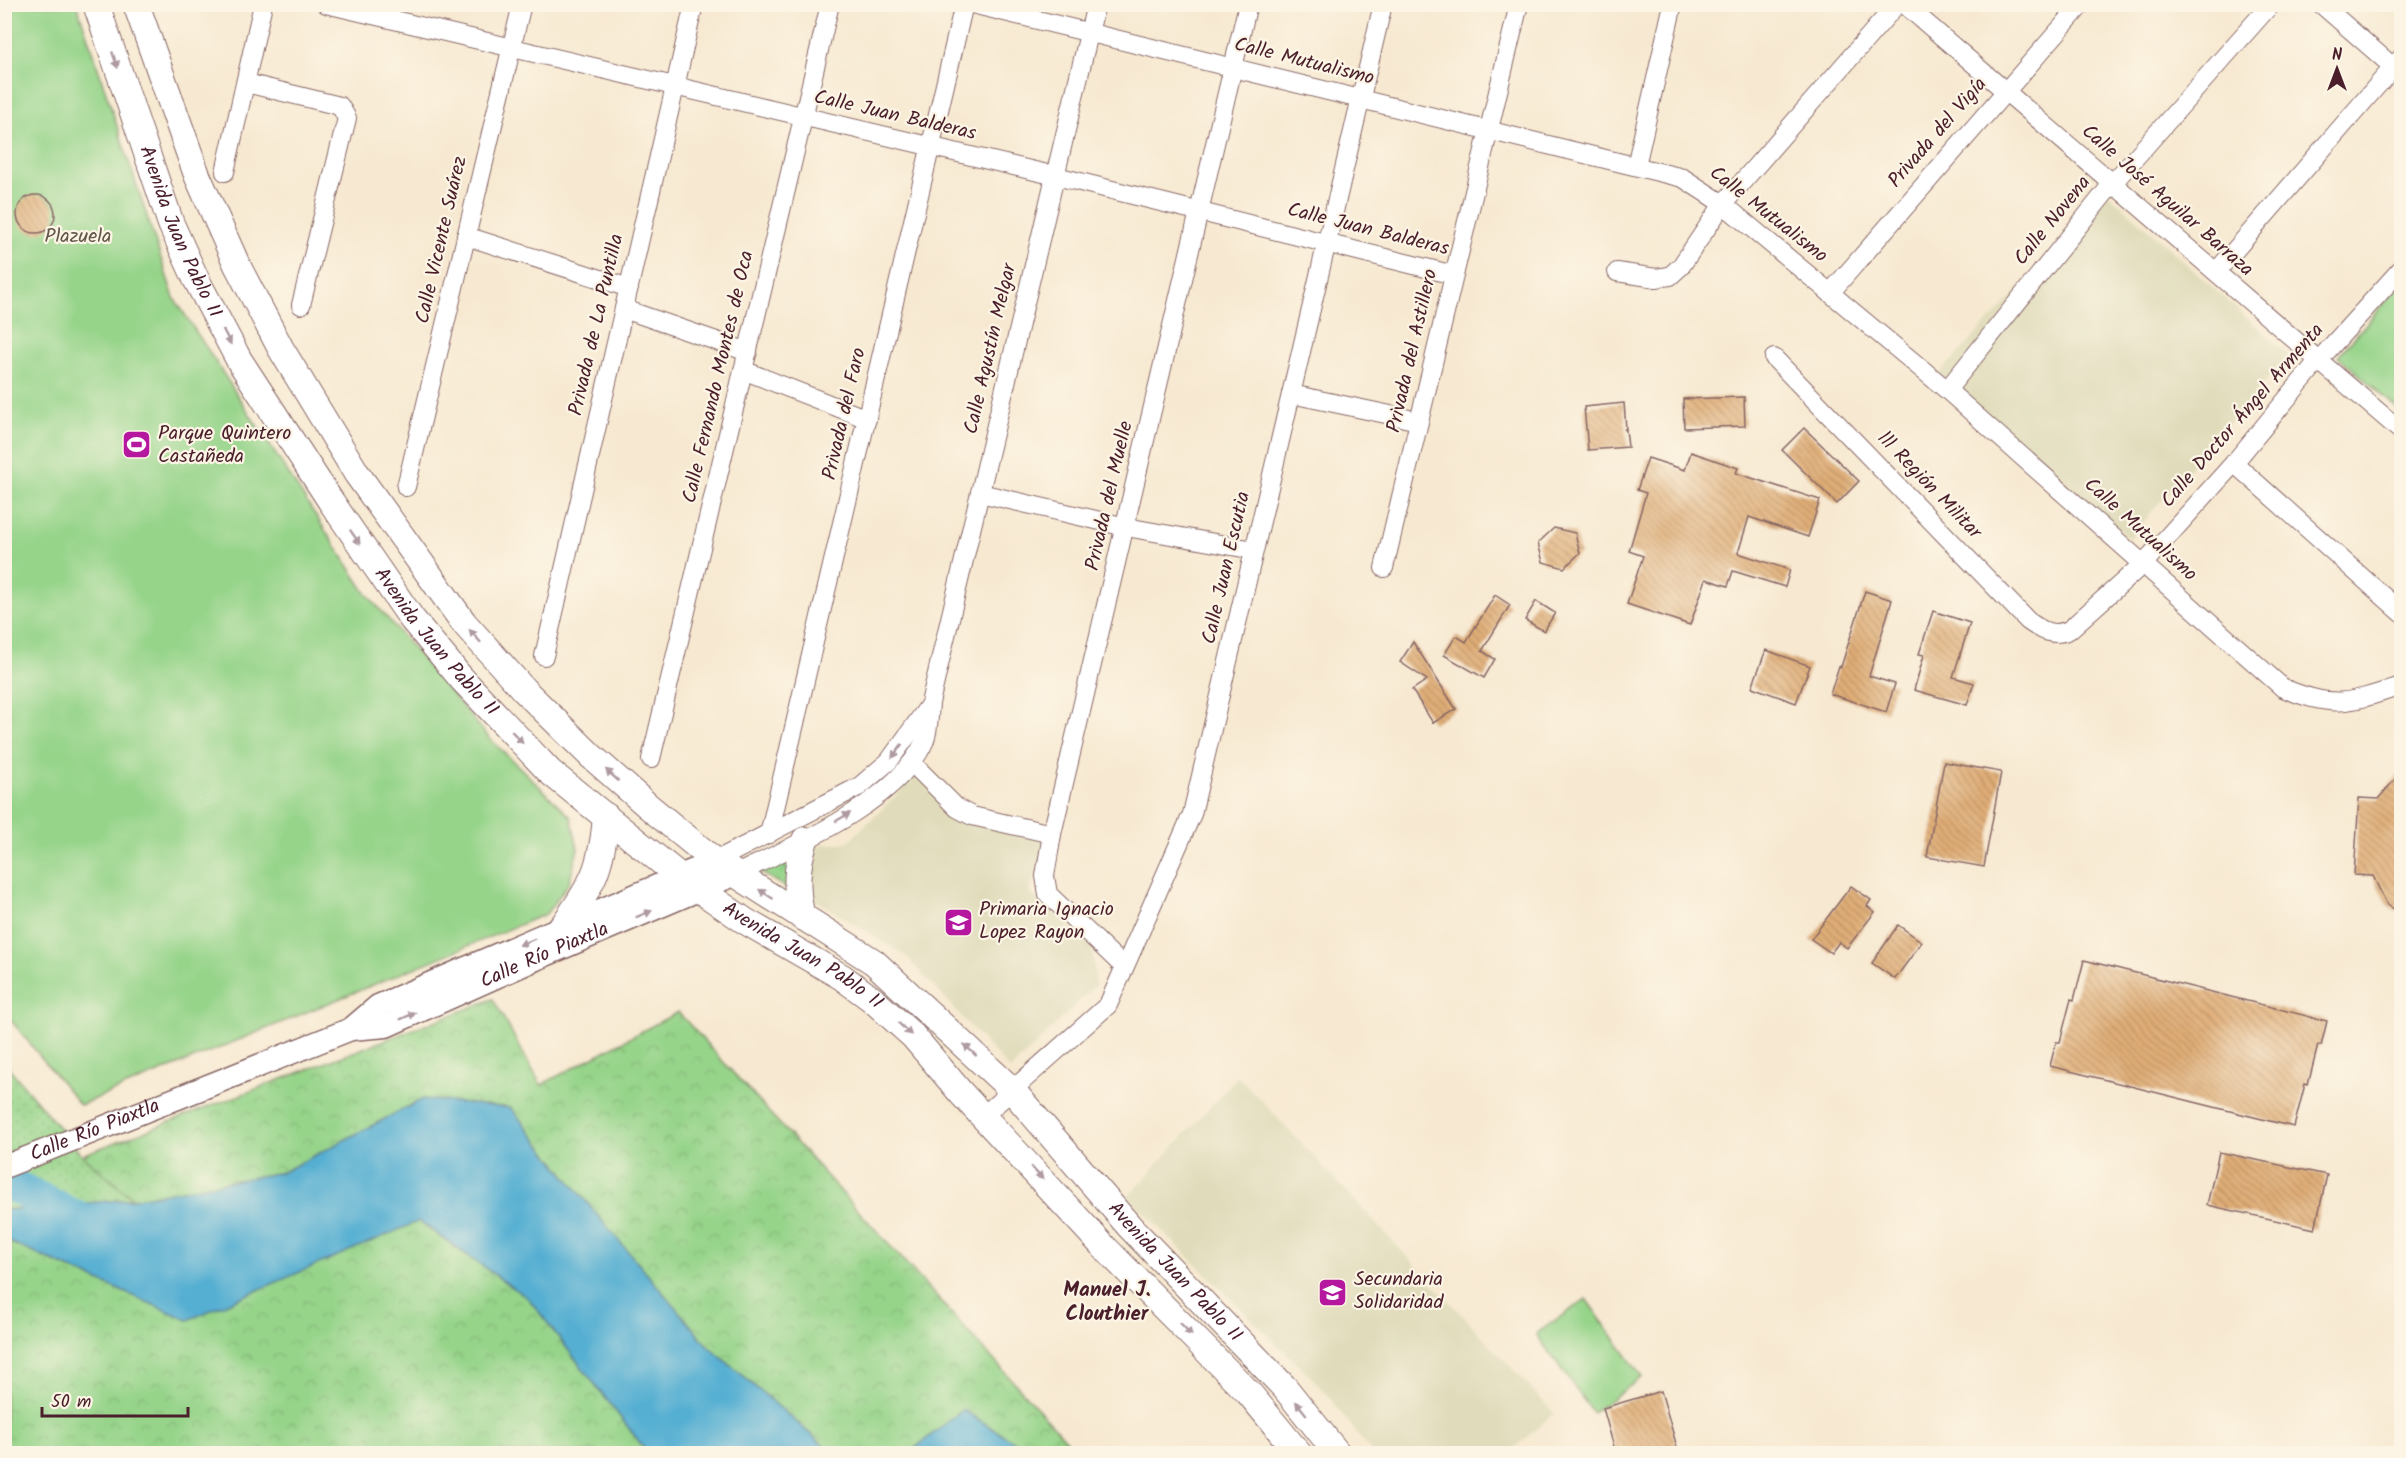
<svg xmlns="http://www.w3.org/2000/svg" width="2406" height="1458" font-family="Kalam,sans-serif">
<defs>
<pattern id="grass-dots" width="8" height="8" patternUnits="userSpaceOnUse" patternTransform="scale(1.5)"><rect width="8" height="8" fill="#96d48a"/><path d="M2 2h.1M6 6h.1" fill="none" stroke="#83b677" stroke-width="1.8" stroke-linecap="round"/></pattern>
<pattern id="park-crowns" width="20" height="18" patternUnits="userSpaceOnUse" patternTransform="scale(1.5)"><rect width="20" height="18" fill="#96d48a"/><path d="M2 6a3 3 0 1 1 6 0M12 15a3 3 0 1 1 6 0" fill="none" stroke="#83b677"/></pattern>
<pattern id="building-back-hatch" width="6" height="6" patternUnits="userSpaceOnUse" patternTransform="scale(1.5)"><rect width="6" height="6" fill="#e0ae77"/><path d="M-1 5l2 2M0 0l6 6M5-1l2 2" fill="none" stroke="#b88d62"/></pattern>
</defs>
<rect width="100%" height="100%" fill="#fcf5e5"/>
<filter id="ink" filterUnits="userSpaceOnUse"><feTurbulence type="fractalNoise" baseFrequency=".0167" numOctaves="2"/><feDisplacementMap in="SourceGraphic" scale="12" xChannelSelector="R" yChannelSelector="G"/><feConvolveMatrix kernelMatrix="1 2 1 2 8 2 1 2 1" color-interpolation-filters="sRGB"/></filter>
<filter id="wash" filterUnits="userSpaceOnUse"><feTurbulence type="fractalNoise" baseFrequency=".008" numOctaves="4" result="noise"/><feDisplacementMap in="SourceGraphic" scale="24" xChannelSelector="R" yChannelSelector="G"/><feGaussianBlur stdDeviation="1.35" result="paint"/><feColorMatrix in="noise" values="0 0 0 0 0 0 0 0 0 0 0 0 0 0 0 0 0 1.4 0 .05"/><feComposite in="paint" operator="in"/></filter>
<g filter="url(#wash)">
<rect width="100%" height="100%" fill="#f7e9d1"/>
<g fill="#e0dcbb">
<polygon points="2109,194 2288,355 2129,538 1938,375"/>
<polygon points="917,775 967,822 1048,842 1029,893 1092,945 1095,985 1010,1070 906,956 814,899 810,860 820,845 848,842"/>
<polygon points="1238,1076 1554,1413 1509,1453 1372,1453 1321,1387 1128,1197"/>
</g>
<polygon fill="url(#grass-dots)" stroke="#707a5a" stroke-width="1.5" points="4,1062 82,1155 133,1199 5,1210"/>
<g fill="url(#park-crowns)" stroke="#707a5a" stroke-width="1.5">
<polygon points="790,855 788,889 757,870"/>
<polygon points="493,999 541,1085 678,1012 1078,1453 1032,1453 963,1410 909,1453 837,1454 830,1451 708,1346 598,1216 511,1108 423,1099 283,1172 133,1199 82,1155"/>
<polygon points="418,1221 529,1299 648,1453 5,1453 4,1240 188,1320"/>
</g>
<g fill="#96d48a" stroke="#707a5a" stroke-width="1.5">
<polygon points="4,5 77,5 174,298 366,593 490,739 571,817 578,849 569,883 546,914 80,1105 5,1013"/>
<polygon points="2401,284 2401,412 2338,356"/>
<polygon points="1586,1299 1642,1377 1593,1413 1536,1334"/>
</g>
<g fill="#54afd2" stroke="#4f677e" stroke-width="1.5">
<polygon points="423,1099 511,1108 598,1216 708,1346 830,1451 837,1453 648,1453 529,1299 419,1221 188,1320 5,1240 5,1210 133,1199 283,1172"/>
<polygon points="963,1410 1032,1453 909,1453"/>
</g>
<g fill="none" stroke-linecap="round" stroke-linejoin="round">
<polyline stroke="#54afd2" stroke-width="34" points="4,1181 93,1226"/>
</g>
<g id="blocks">
<g fill="url(#building-back-hatch)">
<circle cx="36" cy="214" r="19"/>
<polygon points="1744,397 1745,426 1684,428 1683,399"/>
<polygon points="1624,403 1626,429 1624,429 1626,430 1628,447 1588,450 1584,407"/>
<polygon points="1804,428 1859,481 1837,504 1782,450"/>
<polygon points="1691,452 1738,468 1736,473 1820,500 1808,537 1749,517 1738,553 1790,570 1785,587 1733,571 1728,586 1706,579 1690,625 1627,604 1643,556 1629,551 1646,493 1637,490 1648,458 1685,470"/>
<polygon points="1554,528 1575,533 1580,553 1564,568 1543,562 1538,543"/>
<polygon points="1865,591 1892,600 1869,676 1895,684 1886,712 1830,694 1839,666 1841,667"/>
<polygon points="1495,595 1510,605 1482,651 1495,659 1484,678 1444,655 1456,636 1466,642"/>
<polygon points="1536,601 1555,613 1544,631 1525,620"/>
<polygon points="1933,611 1970,623 1953,677 1974,683 1967,705 1914,690 1924,655 1919,654"/>
<polygon points="1413,642 1456,709 1433,723 1412,690 1427,680 1400,662"/>
<polygon points="1766,650 1810,666 1796,703 1752,687"/>
<polygon points="1944,762 2001,772 1984,867 1927,857"/>
<polygon points="2402,771 2402,914 2387,905 2373,876 2354,875 2359,798 2378,799"/>
<polygon points="1851,886 1871,900 1867,906 1875,912 1847,948 1839,942 1831,953 1811,939"/>
<polygon points="1898,925 1922,942 1895,979 1872,963"/>
<polygon points="2084,960 2327,1021 2321,1046 2318,1045 2308,1085 2305,1084 2294,1127 2050,1066 2056,1042 2060,1042 2071,999 2074,1000"/>
<polygon points="2219,1152 2327,1175 2315,1229 2207,1205"/>
<polygon points="1661,1391 1679,1454 1616,1454 1603,1408"/>
</g>
</g>
</g>
<g filter="url(#ink)">
<use href="#blocks" fill-opacity="0" stroke="#876665" stroke-width="1.5"/>
<g fill="none" stroke-linecap="round" stroke-linejoin="round">
<defs>
<g id="minor">
<polyline points="326,4 1056,176 1454,275"/>
<path d="M 972,4 L 1683,178 L 1723,204 L 1947,390 L 2283,688 C 2333,709 2349,703 2398,687 L 2402,684"/>
<polyline points="1904,4 2402,432"/>
<polyline points="2321,4 2400,73"/>
<polyline points="246,83 340,106 347,118 301,305"/>
<polyline points="1636,166 1673,4"/>
<polyline points="225,172 263,4"/>
<polyline points="466,236 629,288"/>
<polyline points="1617,272 1656,278 1670,276 1681,266 1723,204 1897,4"/>
<polyline points="2216,272 2402,57"/>
<polyline points="1830,293 2082,4"/>
<polyline points="624,309 748,352"/>
<path d="M 1774,358 L 2028,621 C 2042,631 2053,637 2069,630 L 2144,563 L 2234,463 L 2318,361 L 2402,268"/>
<polyline points="743,370 867,419"/>
<polyline points="1947,390 2112,184 2271,4"/>
<polyline points="1291,394 1419,421"/>
<polyline points="2234,463 2402,613"/>
<polyline points="406,487 522,4"/>
<polyline points="980,493 1126,527 1254,550"/>
<polyline points="1384,568 1519,4"/>
<polyline points="544,656 694,4"/>
<polyline points="651,759 830,4"/>
<polyline points="912,763 957,808 972,816 1052,834"/>
<polyline points="769,834 964,4"/>
<polyline points="715,861 860,786 889,761 928,707"/>
<path d="M 736,874 C 794,846 900,801 925,740 C 929,729 929,714 930,703 L 1096,4"/>
<polyline points="1124,967 1048,894 1045,876 1052,834 1248,4"/>
<polyline points="983,1116 1108,1005 1192,814 1383,4"/>
</g>
<g id="tertiary">
<polyline points="351,1029 378,1006 715,861"/>
<path id="s1" d="M 4,1167 L 351,1029 L 386,1026 L 536,959 L 736,874"/>
</g>
<g id="secondary">
<path id="s2" d="M 96,4 L 171,224 L 196,279 L 239,360 L 330,500 L 412,619 L 461,678 L 550,772 L 678,875 L 745,921 L 842,977 L 873,1000 L 913,1036 L 961,1093 L 1103,1246 L 1249,1393 L 1299,1454"/>
<path id="s3" d="M 136,4 L 197,175 L 237,265 L 281,349 L 357,474 L 464,623 L 524,690 L 591,756 L 648,806 L 715,861 L 874,962 L 1012,1090 L 1130,1227 L 1285,1388 L 1338,1454"/>
<path d="M 802,917 C 795,889 796,867 805,840"/>
<path d="M 562,927 C 592,885 602,869 606,816"/>
</g>
</defs>
<use href="#minor" stroke="#876665" stroke-width="20"/>
<use href="#tertiary" stroke="#876665" stroke-width="25"/>
<use href="#secondary" stroke="#876665" stroke-width="28"/>
<use href="#minor" stroke="#fff" stroke-width="18"/>
<use href="#tertiary" stroke="#fff" stroke-width="22"/>
<use href="#secondary" stroke="#fff" stroke-width="26"/>
</g>
<defs><path id="oneway-solid" d="M-6-.8H1V-3.2L6.5 0L1 3.2V.8H-6Z" transform="scale(1.5)"/></defs>
<g fill="#ae9aa0">
<use href="#oneway-solid" transform="translate(115 60) rotate(71)"/>
<use href="#oneway-solid" transform="translate(227 337) rotate(62)"/>
<use href="#oneway-solid" transform="translate(355 537) rotate(55)"/>
<use href="#oneway-solid" transform="translate(475 636) rotate(-132)"/>
<use href="#oneway-solid" transform="translate(517 737) rotate(47)"/>
<use href="#oneway-solid" transform="translate(897 751) rotate(126)"/>
<use href="#oneway-solid" transform="translate(612 775) rotate(-138)"/>
<use href="#oneway-solid" transform="translate(843 817) rotate(-30)"/>
<use href="#oneway-solid" transform="translate(766 894) rotate(-147)"/>
<use href="#oneway-solid" transform="translate(644 914) rotate(-22)"/>
<use href="#oneway-solid" transform="translate(527 942) rotate(157)"/>
<use href="#oneway-solid" transform="translate(408 1016) rotate(-24)"/>
<use href="#oneway-solid" transform="translate(905 1029) rotate(43)"/>
<use href="#oneway-solid" transform="translate(970 1050) rotate(-137)"/>
<use href="#oneway-solid" transform="translate(1037 1173) rotate(47)"/>
<use href="#oneway-solid" transform="translate(1186 1329) rotate(46)"/>
<use href="#oneway-solid" transform="translate(1301 1408) rotate(-129)"/>
</g>
</g>
<defs>
<symbol id="stadium-square" viewBox="-11 -11 22 22"><rect x="-9" y="-9" width="18" height="18" rx="4" fill="#b5179e" stroke="#fcf5e5"/><path d="M0-5a6.5 5 0 1 0 0 10a6.5 5 0 1 0 0-10ZM-3.5-1.8h7v3.6h-7Z" fill="#fff"/></symbol>
<symbol id="school-square" viewBox="-11 -11 22 22"><rect x="-9" y="-9" width="18" height="18" rx="4" fill="#b5179e" stroke="#fcf5e5"/><path d="M0-5L7-2L0 1L-7-2ZM-4 1L0 2.5L4 1V4Q0 6-4 4Z" fill="#fff"/></symbol>
</defs>
<g fill-rule="evenodd">
<use href="#stadium-square" x="120" y="428" width="33" height="33"/>
<use href="#school-square" x="942" y="906" width="33" height="33"/>
<use href="#school-square" x="1316" y="1276" width="33" height="33"/>
</g>
<g text-anchor="middle" dominant-baseline="central" stroke-width="4.5" stroke-linejoin="round" paint-order="stroke">
<g font-size="20" fill="#4a1f2b" stroke="#fcf5e5">
<text transform="translate(1304 62) rotate(14)">Calle Mutualismo</text>
<text transform="translate(895 116) rotate(13)">Calle Juan Balderas</text>
<text transform="translate(1938 133) rotate(-49)">Privada del Vigía</text>
<text transform="translate(2167 201) rotate(41)">Calle José Aguilar Barraza</text>
<text transform="translate(1768 215) rotate(38)">Calle Mutualismo</text>
<text transform="translate(2053 221) rotate(-51)">Calle Novena</text>
<text transform="translate(1368 230) rotate(14)">Calle Juan Balderas</text>
<text stroke="none"><textPath href="#s2" startOffset="243">Avenida Juan Pablo II</textPath></text>
<text transform="translate(442 240) rotate(-77)">Calle Vicente Suárez</text>
<text transform="translate(597 325) rotate(-77)">Privada de La Puntilla</text>
<text transform="translate(991 349) rotate(-77)">Calle Agustín Melgar</text>
<text transform="translate(1413 351) rotate(-77)">Privada del Astillero</text>
<text transform="translate(719 377) rotate(-77)">Calle Fernando Montes de Oca</text>
<text transform="translate(845 414) rotate(-77)">Privada del Faro</text>
<text transform="translate(2243 416) rotate(-49)">Calle Doctor Ángel Armenta</text>
<text transform="translate(1929 486) rotate(46)">lll Región Militar</text>
<text transform="translate(1110 496) rotate(-77)">Privada del Muelle</text>
<text transform="translate(2140 530) rotate(42)">Calle Mutualismo</text>
<text transform="translate(1227 568) rotate(-77)">Calle Juan Escutia</text>
<text stroke="none"><textPath href="#s2" startOffset="729">Avenida Juan Pablo II</textPath></text>
<text stroke="none"><textPath href="#s1" startOffset="582">Calle Río Piaxtla</textPath></text>
<text stroke="none"><textPath href="#s2" startOffset="1215">Avenida Juan Pablo II</textPath></text>
<text stroke="none"><textPath href="#s1" startOffset="98">Calle Río Piaxtla</textPath></text>
<text stroke="none"><textPath href="#s3" startOffset="1672">Avenida Juan Pablo II</textPath></text>
</g>
<g font-size="20" fill="#615548" stroke="#fcf5e5">
<text x="78" y="237">Plazuela</text>
</g>
<g font-size="20" fill="#4a1f2b" stroke="#fcf5e5" text-anchor="start">
<text x="158" y="434">Parque Quintero<tspan x="158" dy="23">Castañeda</tspan></text>
<text x="979" y="910">Primaria Ignacio<tspan x="979" dy="23">Lopez Rayon</tspan></text>
<text x="1354" y="1280">Secundaria<tspan x="1354" dy="23">Solidaridad</tspan></text>
</g>
<g font-size="21" font-weight="bold" fill="#4a1f2b" stroke="#fcf5e5">
<text x="1107" y="1290">Manuel J.<tspan x="1107" dy="24">Clouthier</tspan></text>
</g>
</g>
<rect width="2406" height="1458" fill="none" stroke="#fcf5e5" stroke-width="24"/>
<g transform="translate(2337 69)" stroke="#fcf5e5" stroke-width="4.5" paint-order="stroke">
<path d="M0-4.5L10 22L0 15L-10 22Z" fill="#4a1f2b"/>
<text y="-9" font-size="16" font-weight="bold" text-anchor="middle" fill="#4a1f2b">N</text>
</g>
<path d="M42 1407v9h146v-9" fill="none" stroke="#4a1f2b" stroke-width="3"/>
<text x="51" y="1407" font-size="18" fill="#4a1f2b" stroke="#fcf5e5" stroke-width="4.5" paint-order="stroke">50 m</text>
</svg>
